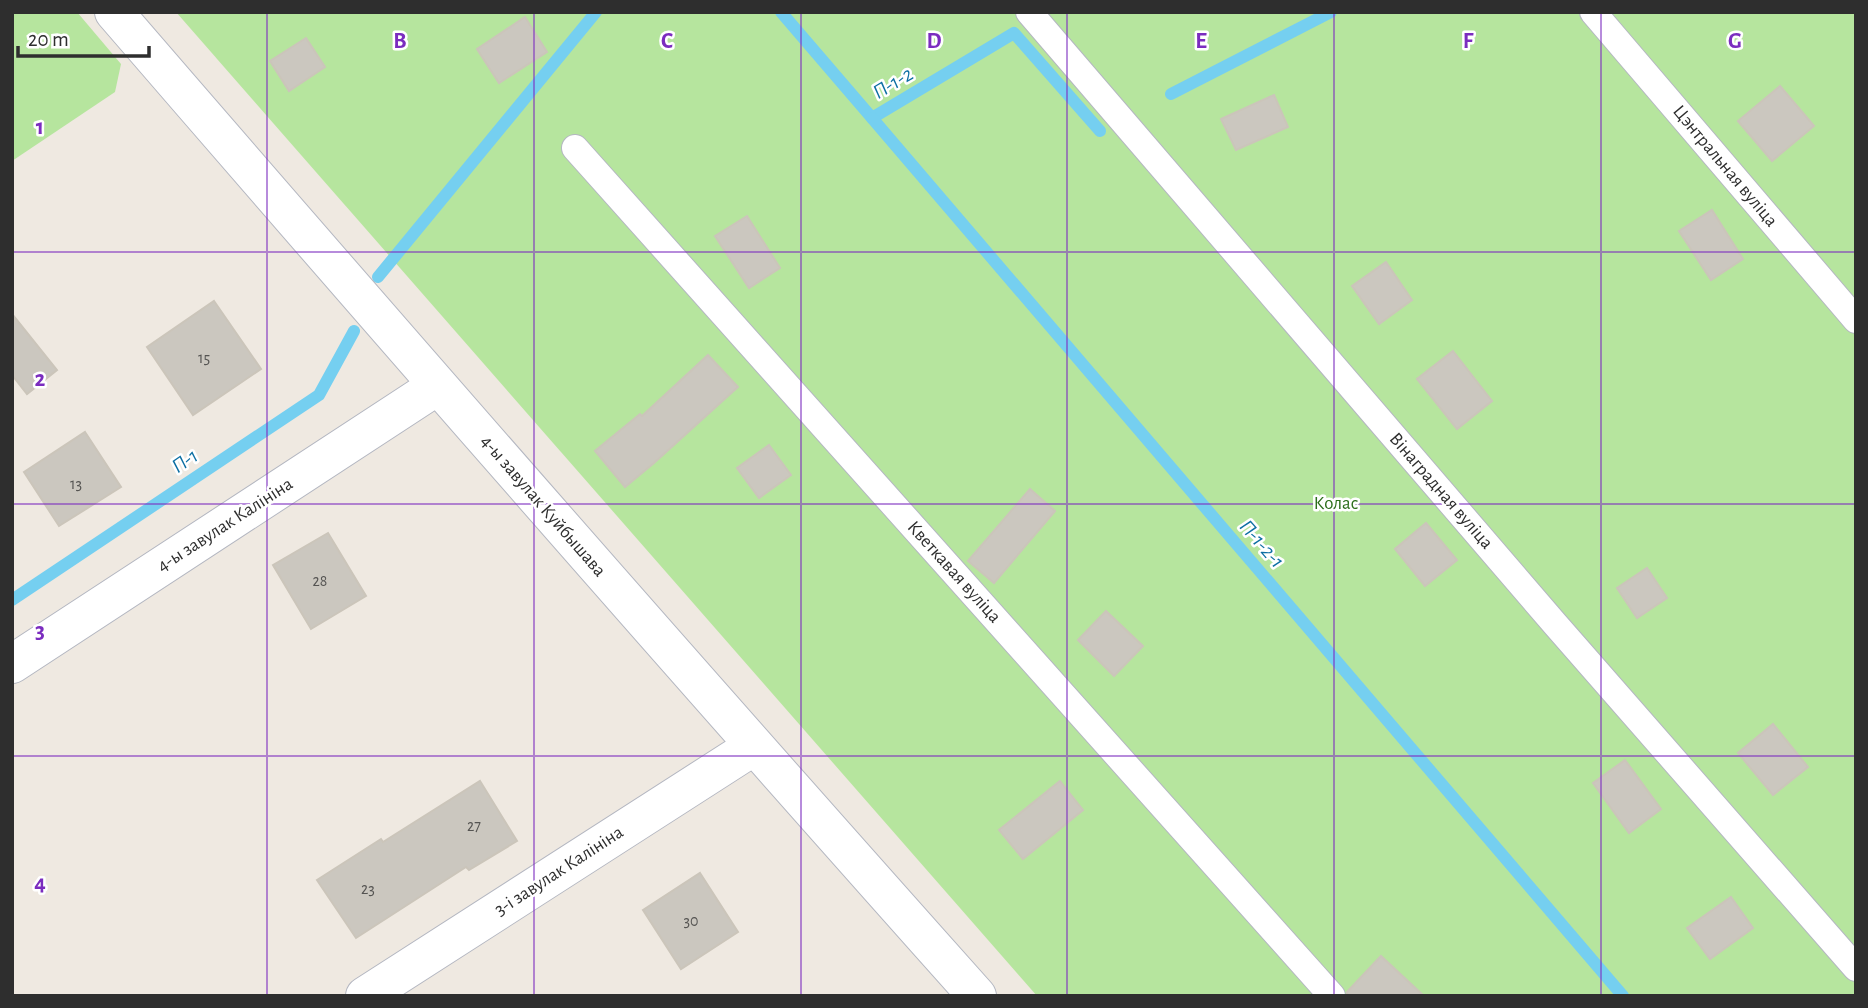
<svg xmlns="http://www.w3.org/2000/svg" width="1868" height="1008" font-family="'Alegreya Sans',sans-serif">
<rect width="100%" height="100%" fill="#efe9e1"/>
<g fill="#b6e59e">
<polygon points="12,12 77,12 121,64 115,92 12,161"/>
<polygon points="176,12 1856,12 1856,996 1037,996"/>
</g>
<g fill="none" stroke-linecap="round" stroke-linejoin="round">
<g stroke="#75cff0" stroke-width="12">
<polyline points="781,12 872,118 1014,33 1100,131"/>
<polyline points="1171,94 1331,12"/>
<polyline points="872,118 1623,996"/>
<polyline points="378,277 596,12"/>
<polyline points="12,600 319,395 354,331"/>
</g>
</g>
<g fill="#cbc7bf" stroke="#cbc5ba" stroke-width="2">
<polygon points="525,17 547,52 499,83 477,49"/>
<polygon points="306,38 325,67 289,91 270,61"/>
<polygon points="1780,86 1814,126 1772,161 1738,121"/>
<polygon points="1274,95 1288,127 1236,150 1221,119"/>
<polygon points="1712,210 1743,259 1711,280 1679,231"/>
<polygon points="747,216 780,268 749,288 715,236"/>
<polygon points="1386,262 1412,300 1379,324 1352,286"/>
<polygon points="214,301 261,369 193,415 147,347"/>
<polygon points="12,314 57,370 27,394 12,375"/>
<polygon points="1453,351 1492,401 1457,429 1417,379"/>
<polygon points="708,355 738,387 654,463 625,487 595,451 640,414 642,416"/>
<polygon points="85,432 121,487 59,526 24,472"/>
<polygon points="769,445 791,475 759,498 737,468"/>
<polygon points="1030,489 1055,511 994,583 968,561"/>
<polygon points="1426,523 1457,560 1425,586 1395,549"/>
<polygon points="328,533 366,596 311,629 273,565"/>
<polygon points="1647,568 1667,598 1637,618 1617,588"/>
<polygon points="1106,611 1143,646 1114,676 1078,640"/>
<polygon points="1773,724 1808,767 1773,795 1738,753"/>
<polygon points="1625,760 1661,809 1629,833 1593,783"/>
<polygon points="480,781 517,841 469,870 466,867 356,938 317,880 381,839 383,842"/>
<polygon points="1060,781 1083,810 1023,859 999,830"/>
<polygon points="700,873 738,932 681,969 643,910"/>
<polygon points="1731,897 1753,928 1710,959 1687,928"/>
<polygon points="1381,956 1424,996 1347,996 1347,992"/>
</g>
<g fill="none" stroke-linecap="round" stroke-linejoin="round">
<defs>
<g id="service">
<polyline points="1029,12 1555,624 1856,968"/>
<polyline points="1593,12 1856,320"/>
<polyline points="575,148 1332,996"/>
</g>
<g id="minor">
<path d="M 114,12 C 399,342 686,670 977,996"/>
<polyline points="12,664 437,386"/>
<polyline points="365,996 754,746"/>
</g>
</defs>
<use href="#service" stroke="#b4b7c1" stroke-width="28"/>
<use href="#minor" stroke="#b4b7c1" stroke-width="40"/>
<use href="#service" stroke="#fff" stroke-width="26"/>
<use href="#minor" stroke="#fff" stroke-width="38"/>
</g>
<path fill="none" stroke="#7b2cbf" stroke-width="2" stroke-opacity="0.55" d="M 267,12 L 267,996M 534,12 L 534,996M 801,12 L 801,996M 1067,12 L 1067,996M 1334,12 L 1334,996M 1601,12 L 1601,996M 12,252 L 1856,252M 12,504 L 1856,504M 12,756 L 1856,756"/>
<g text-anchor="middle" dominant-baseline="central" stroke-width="5" stroke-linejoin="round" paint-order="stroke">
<g font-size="16" fill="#555452">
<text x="204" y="358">15</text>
<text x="76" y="484">13</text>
<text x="320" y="581">28</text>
<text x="474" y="826">27</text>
<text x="368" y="889">23</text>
<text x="691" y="921">30</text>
</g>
<g font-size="19" fill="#2e2e2e" stroke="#fff">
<text transform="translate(1725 166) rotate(50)">Цэнтральная вуліца</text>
<text transform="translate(1441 491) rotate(49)">Вінаградная вуліца</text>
<text transform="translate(543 506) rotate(49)">4-ы завулак Куйбышава</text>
<text transform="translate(225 525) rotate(-33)">4-ы завулак Калініна</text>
<text transform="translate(954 572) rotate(48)">Кветкавая вуліца</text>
<text transform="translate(559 871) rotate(-33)">3-і завулак Калініна</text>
</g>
<g font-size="19" fill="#2c6e1b" stroke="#fff">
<text x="1336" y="503">Колас</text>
</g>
<g font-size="21" font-style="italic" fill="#0d6fa3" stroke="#fff">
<text transform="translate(893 83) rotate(-31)">П-1-2</text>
<text transform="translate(185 461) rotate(-34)">П-1</text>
<text transform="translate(1262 544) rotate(49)">П-1-2-1</text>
</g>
</g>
<g font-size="23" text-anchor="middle" font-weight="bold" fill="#7b2cbf" stroke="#fff" stroke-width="5" stroke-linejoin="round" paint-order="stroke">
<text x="400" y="48">B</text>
<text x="667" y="48">C</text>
<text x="934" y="48">D</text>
<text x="1201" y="48">E</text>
<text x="1468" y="48">F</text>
<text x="1735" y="48">G</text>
<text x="40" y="134">1</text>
<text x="40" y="386">2</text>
<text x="40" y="638">3</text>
<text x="40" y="890">4</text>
</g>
<rect width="1868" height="1008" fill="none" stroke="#2e2e2e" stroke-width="28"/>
<path d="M18 46v10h131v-10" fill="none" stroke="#2e2e2e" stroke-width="3.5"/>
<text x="28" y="46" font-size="21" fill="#2e2e2e" stroke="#ffffff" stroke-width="5" paint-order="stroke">20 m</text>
</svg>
